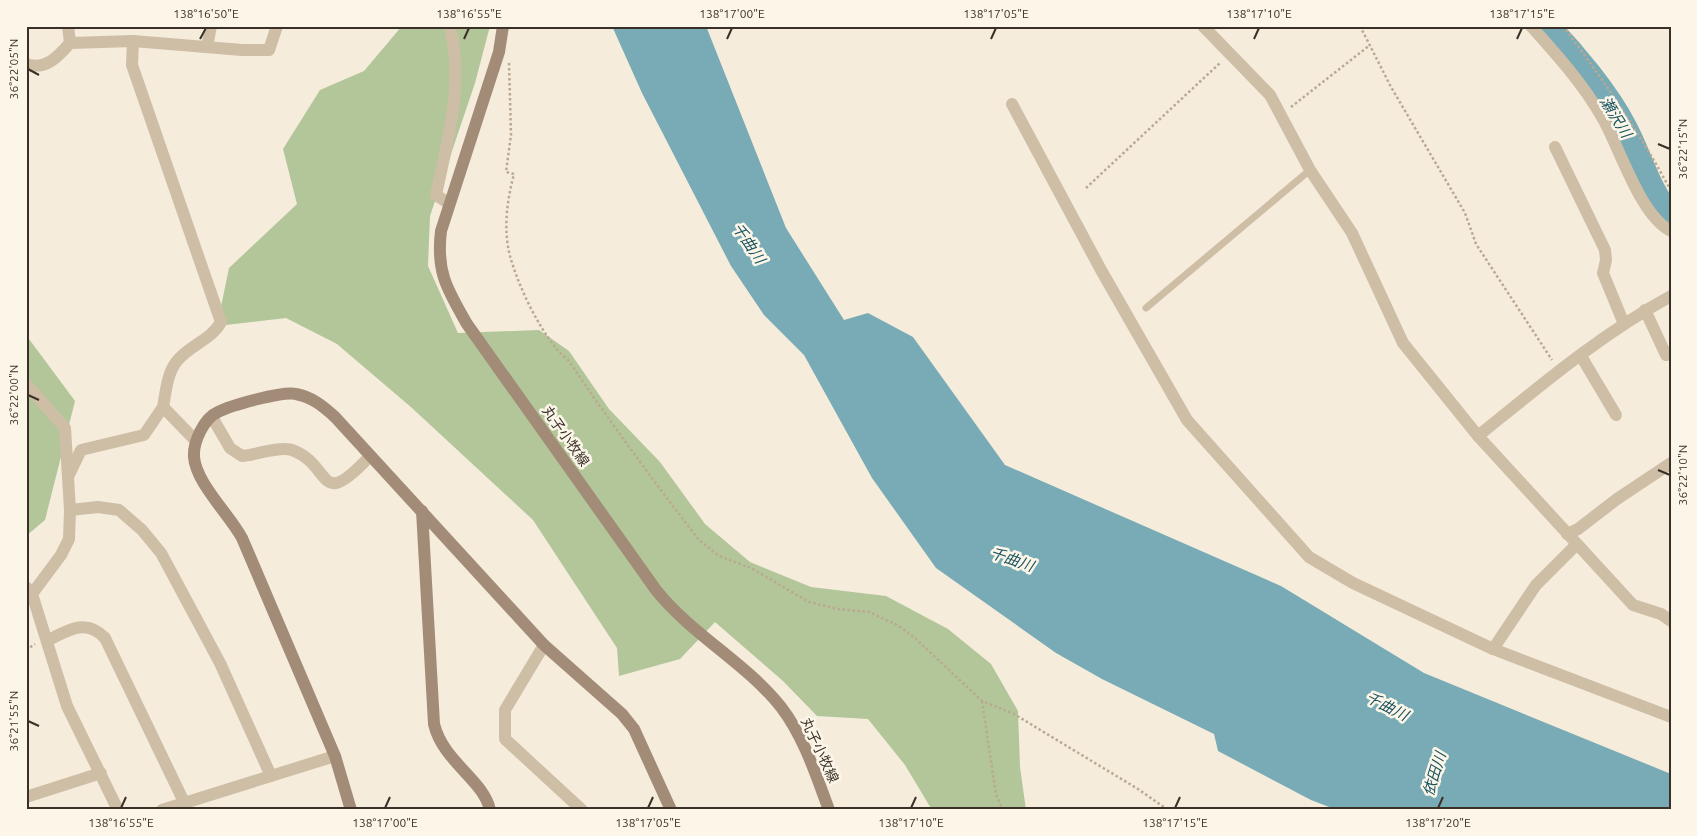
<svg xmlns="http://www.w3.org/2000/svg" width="1697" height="836" font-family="Ubuntu,'Noto Sans JP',sans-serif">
<rect width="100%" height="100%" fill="#f5ecdc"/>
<g fill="#b2c69a">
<polygon points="402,26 490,26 475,83 430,216 428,266 458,333 539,330 569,351 609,409 660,462 705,524 750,562 811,587 886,596 948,629 991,664 1018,711 1020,767 1026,810 932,810 905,765 868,719 817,716 783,681 715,622 680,659 619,676 617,648 533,520 412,408 337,344 286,318 217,326 229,268 297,204 283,149 320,90 364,71"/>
<polygon points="26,335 75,401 45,520 26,536"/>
</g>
<polygon fill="#78abb5" points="612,26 706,26 786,228 844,320 868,313 913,337 1005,465 1281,586 1424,673 1671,774 1671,810 1337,810 1311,800 1218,751 1214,734 1102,679 1056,653 936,568 872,478 804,355 764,315 731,266 642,93"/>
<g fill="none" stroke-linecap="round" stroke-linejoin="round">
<path stroke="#78abb5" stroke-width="24" d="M 1548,26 C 1574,53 1608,94 1625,127 C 1642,159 1647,187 1671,216"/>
<g stroke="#bba890" stroke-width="2.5" stroke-dasharray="2.5 2.5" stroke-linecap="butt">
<polyline points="1360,26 1391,87 1465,213 1476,244 1552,360"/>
<path d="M 1563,26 C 1602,78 1640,133 1671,191"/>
<path d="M 509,63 L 511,135 L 506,172 L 514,174 C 507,201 503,228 510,256 C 518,285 537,325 556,348 C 560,354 567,358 571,364 C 612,425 655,483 699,540 L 719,556 L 751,568 L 809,602 L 838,609 L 869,612 L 899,626 L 915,638 L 982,701 L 1014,714 L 1042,731 L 1138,789 L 1168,810"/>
<polyline points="1291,107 1370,45"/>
<polyline points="1086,188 1221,62"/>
<polyline points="26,650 35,644"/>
<polyline points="982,701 996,795 1003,810"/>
</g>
<polyline stroke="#cfbea6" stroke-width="7" points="1146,308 1310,170"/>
<g stroke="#cfbea6" stroke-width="12">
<polyline points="68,26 70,43"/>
<polyline points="1203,26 1270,95 1310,170 1352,233 1403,343 1478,436 1633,605 1661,614 1671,621"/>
<path d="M 1531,26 C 1557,55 1583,84 1602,117 C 1620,148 1640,216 1671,231"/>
<path d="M 133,41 L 132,65 L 221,322 C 211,340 190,345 177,361 C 167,373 166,392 163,407"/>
<polyline points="207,47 211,26"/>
<path d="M 26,64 C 45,71 58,57 70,43 L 133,41 L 242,50 L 269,50 L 277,26"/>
<polyline points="1012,104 1101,270 1187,420 1309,557 1353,583 1493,649 1671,717"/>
<polyline points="1555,147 1605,250 1606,260 1603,273 1624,324"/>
<path d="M 448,203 L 436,195 C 445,151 458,106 455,61 C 455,49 452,38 450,26"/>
<polyline points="1645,310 1666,355"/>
<polyline points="1581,356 1616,415"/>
<polyline points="26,384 65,428 70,510 69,539 61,555 32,594"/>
<path d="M 212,417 L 230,448 L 242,456 C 255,455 280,446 292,450 C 333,465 317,513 370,456"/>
<path d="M 1478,436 C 1540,386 1601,334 1671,296"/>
<polyline points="68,477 81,450 144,435 163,407 196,441"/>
<polyline points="70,510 98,507 119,510 142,530 161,553 220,663 271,776"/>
<polyline points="1567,534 1578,529 1617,499 1671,463"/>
<polyline points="26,587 32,594 67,706 118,810"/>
<path d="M 47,641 C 68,630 86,618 105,638 L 184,802"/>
<polyline points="544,645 505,710 505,739 582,810"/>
<polyline points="1493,649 1536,585 1576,545"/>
<polyline points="26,797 101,773"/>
<polyline points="162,810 335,756"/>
</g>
<g stroke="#a38c77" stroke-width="12">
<path d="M 503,26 L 499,52 L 441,231 C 436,272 447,289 467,324 L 656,590 C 692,635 745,662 781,707 C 804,737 816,775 829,810"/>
<path d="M 422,511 L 434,724 C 443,762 484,780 490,810"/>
<path d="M 351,810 L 335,756 L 242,538 C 229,514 196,483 194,457 C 193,442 204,418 218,412 C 231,405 283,391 296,394 C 312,397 323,406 335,417 L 544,645 L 622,714 L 634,729 L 671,810"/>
</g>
</g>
<path fill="none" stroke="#3a3028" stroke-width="2" d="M 200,39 L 206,28M 464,39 L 469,28M 727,39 L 732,28M 991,39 L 996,28M 1254,39 L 1259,28M 1517,39 L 1522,28M 28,69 L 39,75M 1658,144 L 1670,149M 28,395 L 39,400M 1658,470 L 1670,475M 28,721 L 39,726M 121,808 L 126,797M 385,808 L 390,797M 648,808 L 653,797M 911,808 L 916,797M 1175,808 L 1180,797M 1438,808 L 1443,797"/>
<g text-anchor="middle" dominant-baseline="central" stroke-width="5" stroke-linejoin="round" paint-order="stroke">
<g font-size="14" fill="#3a3028" stroke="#fcf6e9">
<text transform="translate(566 436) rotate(55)">丸子小牧線</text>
<text transform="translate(820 750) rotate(65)">丸子小牧線</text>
</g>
<g font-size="15" font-style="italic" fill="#195360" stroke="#fcf6e9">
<text transform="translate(1616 117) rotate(58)">瀬沢川</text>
<text transform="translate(749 243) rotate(56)">千曲川</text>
<text transform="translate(1012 559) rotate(19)">千曲川</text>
<text transform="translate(1387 706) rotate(27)">千曲川</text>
<text transform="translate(1434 774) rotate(-73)">依田川</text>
</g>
</g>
<rect width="1697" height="836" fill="none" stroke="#fcf6e9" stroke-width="55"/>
<rect x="28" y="28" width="1642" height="780" fill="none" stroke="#3a3028" stroke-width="2"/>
<g font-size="12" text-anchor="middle" fill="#3a3028">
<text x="206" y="18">138°16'50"E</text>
<text x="469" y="18">138°16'55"E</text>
<text x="732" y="18">138°17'00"E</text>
<text x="996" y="18">138°17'05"E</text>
<text x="1259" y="18">138°17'10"E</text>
<text x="1522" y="18">138°17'15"E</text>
<text transform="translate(14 69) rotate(-90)" y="4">36°22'05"N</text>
<text transform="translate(1683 149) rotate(-90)" y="4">36°22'15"N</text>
<text transform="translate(14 395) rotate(-90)" y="4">36°22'00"N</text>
<text transform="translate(1683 475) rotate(-90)" y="4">36°22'10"N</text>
<text transform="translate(14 721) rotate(-90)" y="4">36°21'55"N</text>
<text x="121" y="827">138°16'55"E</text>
<text x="385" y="827">138°17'00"E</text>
<text x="648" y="827">138°17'05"E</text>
<text x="911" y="827">138°17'10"E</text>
<text x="1175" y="827">138°17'15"E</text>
<text x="1438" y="827">138°17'20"E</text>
</g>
</svg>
